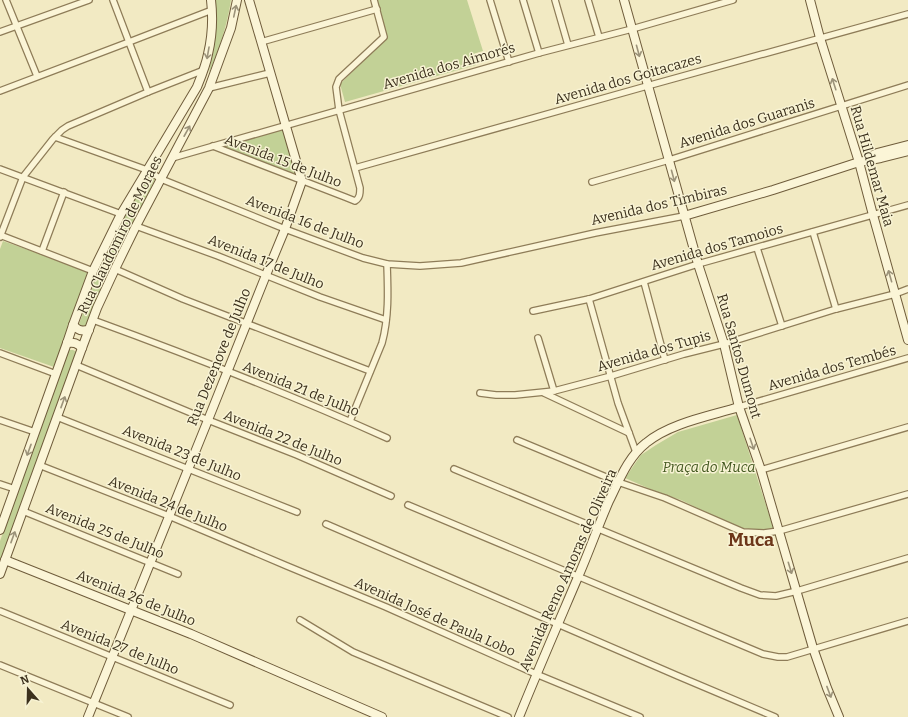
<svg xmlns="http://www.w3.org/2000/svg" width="908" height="717" font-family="Bitter,serif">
<rect width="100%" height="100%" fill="#f2eac3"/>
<g fill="#c2d196">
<path d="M 215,0 L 231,0 C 227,26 219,50 209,73 L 215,32 Z"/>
<polygon points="377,0 467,0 483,51 473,54 476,65 345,102 340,84 387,38"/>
<polygon points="282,128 284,130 298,178 222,147"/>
<polygon points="149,173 156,177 117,256 111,261 107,261 104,255 111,237"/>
<polygon points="3,241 88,271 54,367 0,348 0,249"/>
<polygon points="104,267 107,271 87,327 82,327 79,324 99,269"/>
<polygon points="69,350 73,350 77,352 0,563 0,541"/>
<polygon points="737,415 774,530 755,530 742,528 722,520 681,500 657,492 625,478 641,455 656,445 678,432"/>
</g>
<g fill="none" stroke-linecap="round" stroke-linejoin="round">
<defs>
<g id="street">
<polyline points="6,0 37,76"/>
<polyline points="113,0 148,92"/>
<polyline points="490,0 509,62"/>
<polyline points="523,0 539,53"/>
<polyline points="555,0 568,45"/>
<polyline points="588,0 599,37"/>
<polyline points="0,32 89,0"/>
<polyline points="261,42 377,9"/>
<polyline points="209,88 270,73"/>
<polyline points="0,91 129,42 212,10"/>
<polyline points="55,137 147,170 161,179 285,229 363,258 387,264 420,266 461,263 595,233 684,216"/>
<path d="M 213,146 L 345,197 L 355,201 C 360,198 360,193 360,188 L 339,110 L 336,87 L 339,79 L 384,37 L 374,0"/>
<polyline points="172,158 539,53 632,29 733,0"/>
<polyline points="355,168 647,86 908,14"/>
<polyline points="0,169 121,214"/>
<polyline points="592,182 669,160 908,85"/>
<polyline points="136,226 218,256 320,297 386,320"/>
<polyline points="813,232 836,309"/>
<polyline points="0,235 93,271"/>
<polyline points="0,237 23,177 53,139 62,130 68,126 148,92 204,70"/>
<polyline points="757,248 782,326"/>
<polyline points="42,251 64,192"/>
<polyline points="115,269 183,299 370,371"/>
<polyline points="644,282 665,360"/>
<polyline points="589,299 618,403 636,452"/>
<polyline points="533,311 589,299 698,264 908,205"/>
<path d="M 93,320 C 192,356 291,395 387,438"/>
<polyline points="538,338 554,391"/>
<polyline points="0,353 56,374"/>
<polyline points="76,365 208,420 297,455 391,496"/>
<polyline points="480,393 496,395 515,395 554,391 611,376 684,354 724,344 836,309 895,294 908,289"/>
<polyline points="544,393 629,433"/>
<polyline points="739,407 908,358"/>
<polyline points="57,417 297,512"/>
<polyline points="0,420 35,432"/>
<path d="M 350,421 L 382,343 C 389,317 388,291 387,264"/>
<polyline points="517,440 618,482 665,498 743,532 764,533 779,531 908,494"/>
<polyline points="39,465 169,516 287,566 386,607 536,674 640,717"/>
<polyline points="454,469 741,588 760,595 776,596 797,591 908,558"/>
<polyline points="761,470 908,427"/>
<polyline points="0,484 15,489"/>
<polyline points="408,505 763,654 778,657 787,657 908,621"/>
<polyline points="23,511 178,574"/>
<polyline points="326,524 678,676 775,717"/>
<polyline points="0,611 230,705"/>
<polyline points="300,620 353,652 508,717"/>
<polyline points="0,665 128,717"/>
</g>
<g id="secondary">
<polyline points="624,0 698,264 724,344 739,407 761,470 813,648 827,688 839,717"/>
<polyline points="810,0 820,38 859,162 873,215 908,340"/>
<polyline points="867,158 877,153 908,145"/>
<polyline points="684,216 773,190 859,162 881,158 908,151"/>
<path d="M 73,325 C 79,331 81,331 89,330"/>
<path d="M 67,343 C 74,342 77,343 82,348"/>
<path d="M 0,530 L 67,343 L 73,325 L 93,271 L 121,214 L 197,87 C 201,77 206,65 208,54 C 212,37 213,17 211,0"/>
<polyline points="5,560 191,634 382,717"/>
<polyline points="0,574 82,348 97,308 115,269 136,226 209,88 231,28 237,0"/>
<polyline points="88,717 208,420 266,275 285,229 302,181 249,0"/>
<path d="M 519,717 C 538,670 558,624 578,577 C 589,552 598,526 609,501 C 619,481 628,457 646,443 C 670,423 710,416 739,407"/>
</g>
</defs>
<use href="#street" stroke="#8e7c58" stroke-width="8"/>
<use href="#secondary" stroke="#6f5c3b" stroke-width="10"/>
<use href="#street" stroke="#fbf5d7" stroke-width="5.5"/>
<use href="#secondary" stroke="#fbf5d7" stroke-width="8"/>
</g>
<defs><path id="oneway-shaft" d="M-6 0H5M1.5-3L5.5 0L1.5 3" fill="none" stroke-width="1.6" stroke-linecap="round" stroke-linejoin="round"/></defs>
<g stroke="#9c937a">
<use href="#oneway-shaft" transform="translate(235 11) rotate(-78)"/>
<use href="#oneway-shaft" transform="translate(638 51) rotate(75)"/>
<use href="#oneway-shaft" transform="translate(208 53) rotate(100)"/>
<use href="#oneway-shaft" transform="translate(834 84) rotate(-108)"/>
<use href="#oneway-shaft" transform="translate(187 131) rotate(-61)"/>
<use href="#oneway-shaft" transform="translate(673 176) rotate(75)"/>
<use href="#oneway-shaft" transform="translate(890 276) rotate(-106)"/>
<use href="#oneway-shaft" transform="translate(63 402) rotate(-70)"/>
<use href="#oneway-shaft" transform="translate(752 444) rotate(71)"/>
<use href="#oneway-shaft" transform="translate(29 450) rotate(110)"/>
<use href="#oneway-shaft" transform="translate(13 537) rotate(-70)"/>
<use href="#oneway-shaft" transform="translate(790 568) rotate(73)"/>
<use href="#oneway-shaft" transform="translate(829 692) rotate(69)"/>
</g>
<g text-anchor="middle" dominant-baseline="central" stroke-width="3" stroke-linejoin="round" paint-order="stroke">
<g font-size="14" fill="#3c311d" stroke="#f8f3d4">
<text transform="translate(449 66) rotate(-16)">Avenida dos Aimorés</text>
<text transform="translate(628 79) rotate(-16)">Avenida dos Goitacazes</text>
<text transform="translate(747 123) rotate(-17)">Avenida dos Guaranis</text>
<text transform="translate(283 161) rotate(21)">Avenida 15 de Julho</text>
<text transform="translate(872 166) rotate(74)">Rua Hildemar Maia</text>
<text transform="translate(659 205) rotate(-13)">Avenida dos Timbiras</text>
<text transform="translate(305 222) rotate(21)">Avenida 16 de Julho</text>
<text transform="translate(120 235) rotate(-64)">Rua Claudomiro de Moraes</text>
<text transform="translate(717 247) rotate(-16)">Avenida dos Tamoios</text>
<text transform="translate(266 262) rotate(22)">Avenida 17 de Julho</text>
<text transform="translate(654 351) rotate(-16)">Avenida dos Tupis</text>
<text transform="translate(739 356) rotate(74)">Rua Santos Dumont</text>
<text transform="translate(219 357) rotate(-68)">Rua Dezenove de Julho</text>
<text transform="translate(832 368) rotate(-16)">Avenida dos Tembés</text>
<text transform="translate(301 389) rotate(22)">Avenida 21 de Julho</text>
<text transform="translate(283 438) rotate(22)">Avenida 22 de Julho</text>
<text transform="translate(182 453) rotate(22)">Avenida 23 de Julho</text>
<text transform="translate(168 504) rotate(22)">Avenida 24 de Julho</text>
<text transform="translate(105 531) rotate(22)">Avenida 25 de Julho</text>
<text transform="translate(568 570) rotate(-66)">Avenida Remo Amoras de Oliveira</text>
<text transform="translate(136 598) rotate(22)">Avenida 26 de Julho</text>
<text transform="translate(435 617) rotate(24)">Avenida José de Paula Lobo</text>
<text transform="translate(120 647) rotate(22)">Avenida 27 de Julho</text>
</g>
<g font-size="14" font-style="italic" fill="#455a22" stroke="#f8f3d4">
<text x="709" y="467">Praça do Muca</text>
</g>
<g font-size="18" font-weight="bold" fill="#6c3619" stroke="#f8f3d4">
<text x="751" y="540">Muca</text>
</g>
</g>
<g transform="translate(28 689) rotate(340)" stroke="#f8f3d4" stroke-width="3" paint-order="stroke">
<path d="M0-3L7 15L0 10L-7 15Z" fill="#3c311d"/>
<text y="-6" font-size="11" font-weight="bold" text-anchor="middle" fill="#3c311d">N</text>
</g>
</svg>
